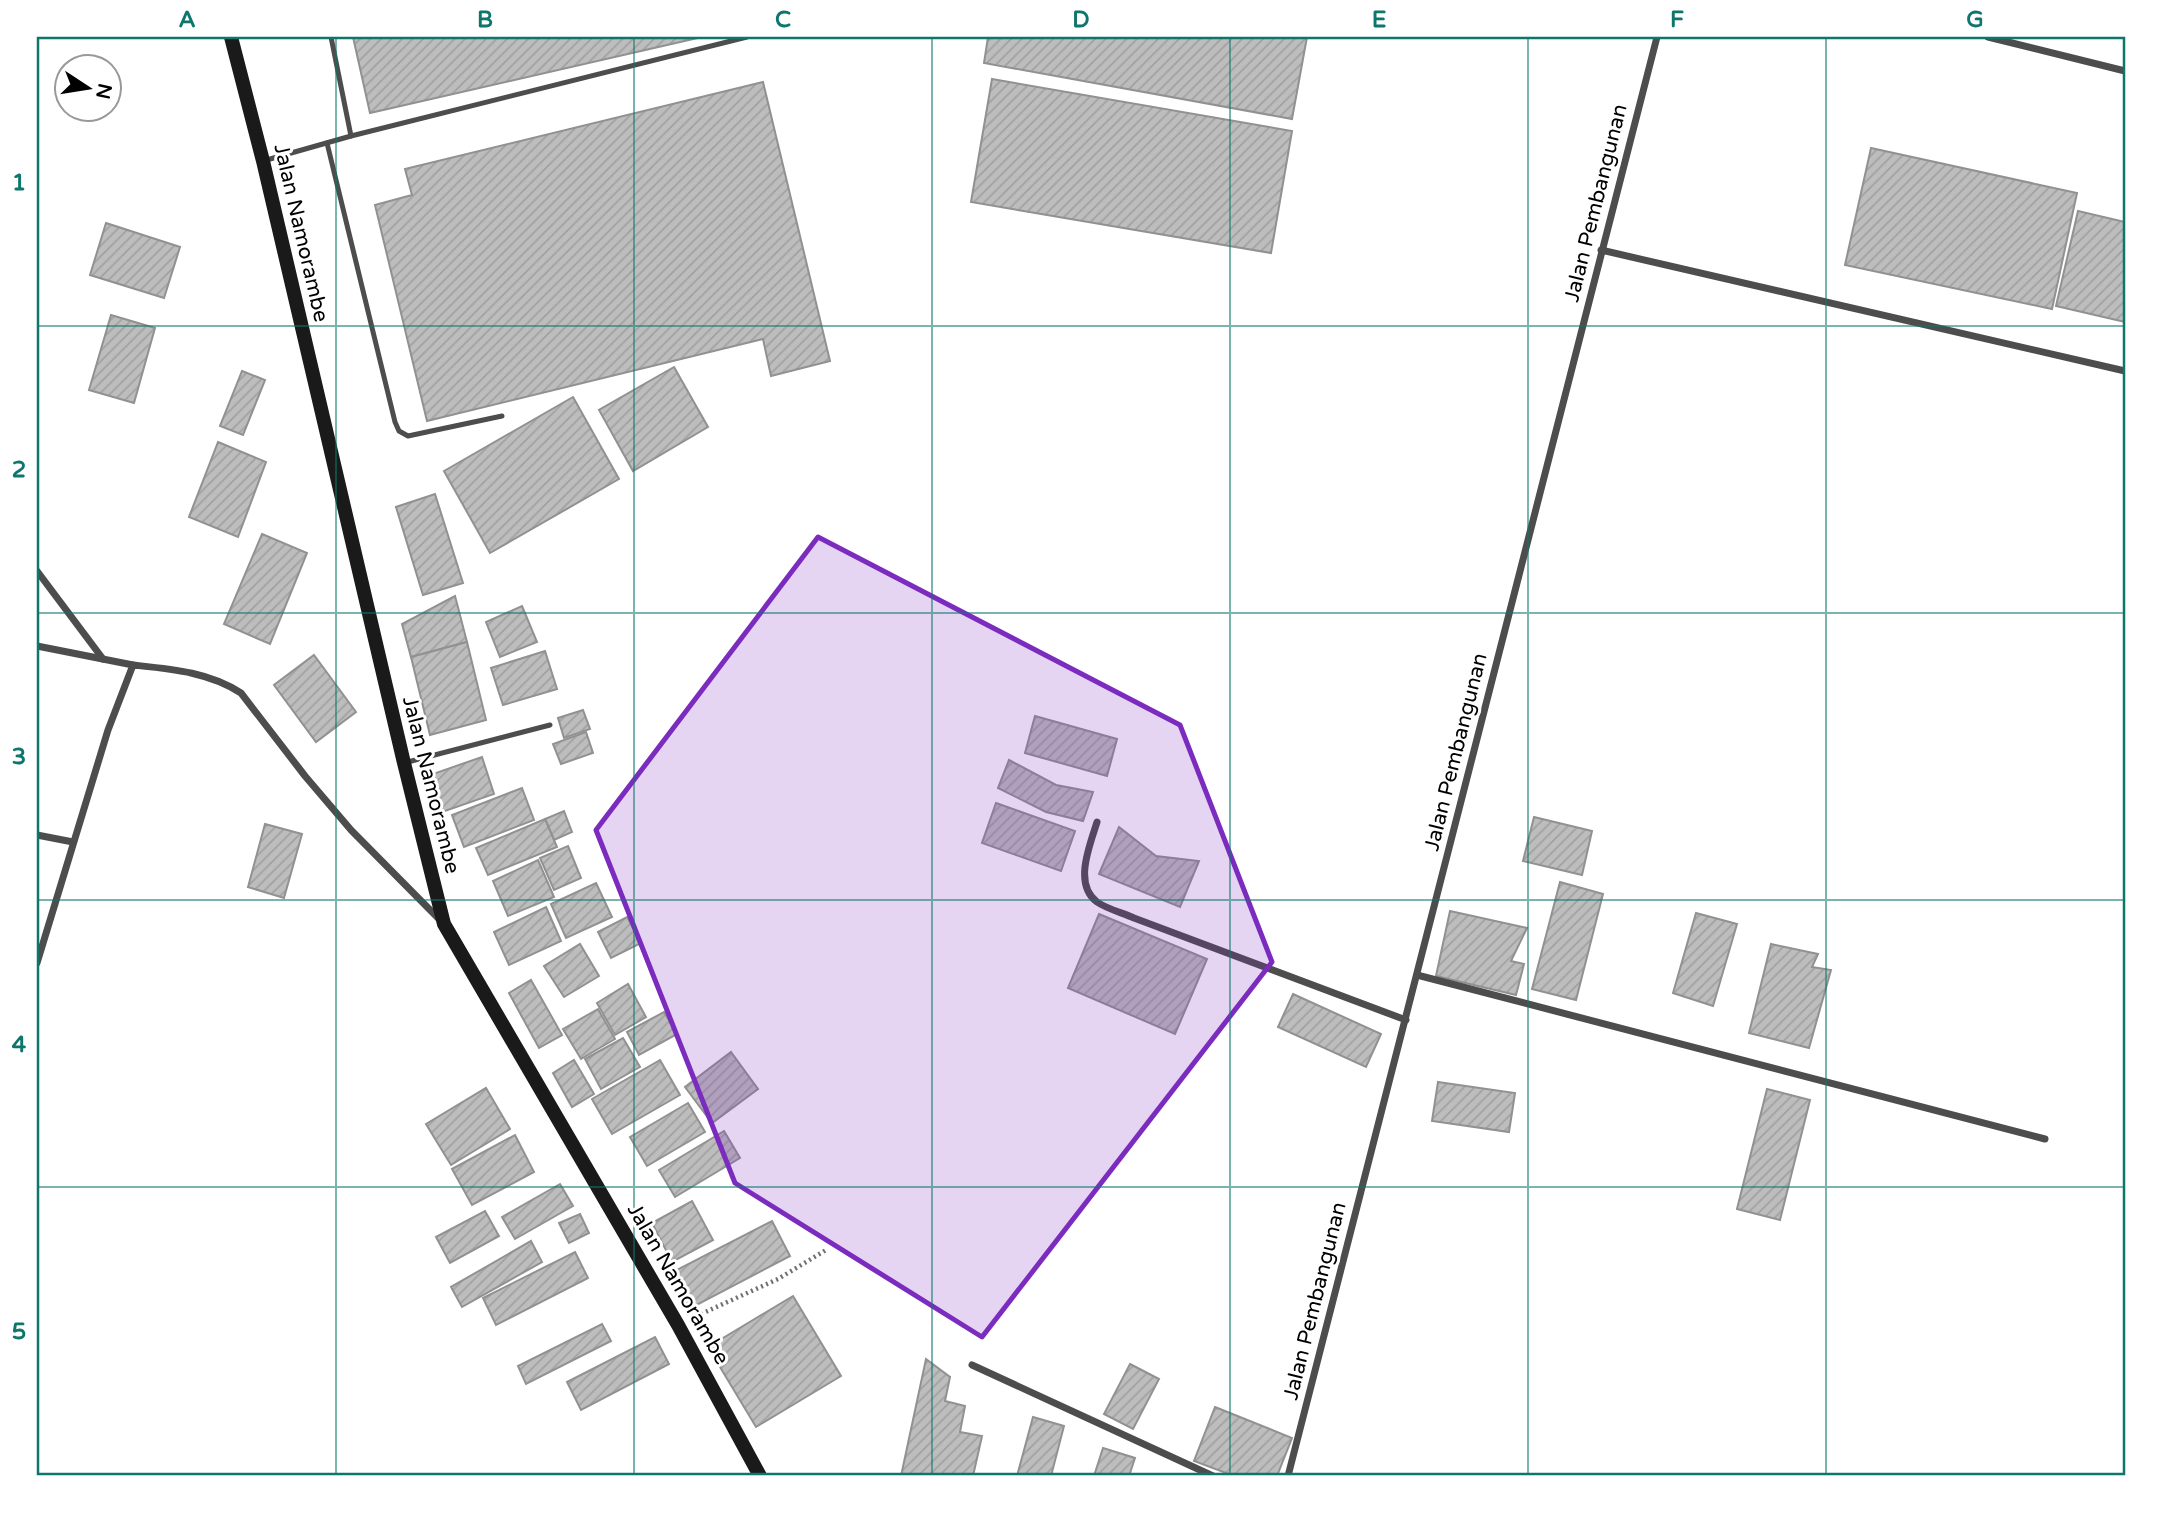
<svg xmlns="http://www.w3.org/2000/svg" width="2162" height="1513" font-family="'Varela Round',sans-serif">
<defs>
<pattern id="building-hatch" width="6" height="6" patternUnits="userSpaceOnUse" patternTransform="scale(1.75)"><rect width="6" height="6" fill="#bdbdbd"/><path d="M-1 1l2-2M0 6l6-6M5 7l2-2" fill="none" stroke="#a1a1a1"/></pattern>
</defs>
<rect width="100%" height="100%" fill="#fff"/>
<g fill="url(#building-hatch)" stroke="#919191" stroke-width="2">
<polygon points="353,37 702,37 370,113"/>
<polygon points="988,37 1307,37 1292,119 984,63"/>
<polygon points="992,79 1292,131 1271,253 971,202"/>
<polygon points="763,82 830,361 771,376 763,339 427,421 375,205 412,195 405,169"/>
<polygon points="1871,148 2077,193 2052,309 1845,265"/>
<polygon points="2078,211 2125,222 2125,322 2056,306"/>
<polygon points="106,223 180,247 164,298 90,275"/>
<polygon points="111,315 155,328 134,403 89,390"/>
<polygon points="674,367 708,427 633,471 599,410"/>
<polygon points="242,371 265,380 243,435 220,426"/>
<polygon points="573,397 619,479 490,553 444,471"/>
<polygon points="218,442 266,462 238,537 189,517"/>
<polygon points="435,494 463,583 423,595 396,507"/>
<polygon points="262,534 307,553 270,644 224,624"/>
<polygon points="455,596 467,642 411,657 402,624"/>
<polygon points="522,606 537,642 500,657 486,622"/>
<polygon points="467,642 486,720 430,735 411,657"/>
<polygon points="545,651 557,689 503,705 491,668"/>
<polygon points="314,655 356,712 316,742 274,685"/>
<polygon points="583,710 590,729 564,738 558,718"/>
<polygon points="1035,716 1117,739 1107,776 1025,753"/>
<polygon points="586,732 593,753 561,764 553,744"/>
<polygon points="482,757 494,794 442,812 430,775"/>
<polygon points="1009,760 1056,785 1093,792 1083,821 1046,812 998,788"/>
<polygon points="522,788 534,820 464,847 452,815"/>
<polygon points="996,803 1075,831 1061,871 982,843"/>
<polygon points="564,811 572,832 554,840 545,819"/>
<polygon points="1534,817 1592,831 1582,875 1523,861"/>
<polygon points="545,819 557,847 488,875 476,848"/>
<polygon points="265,824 302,834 284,898 248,887"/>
<polygon points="1119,827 1156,856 1199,861 1180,907 1099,874"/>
<polygon points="568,846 581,878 554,890 540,858"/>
<polygon points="538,860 554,897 508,916 493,881"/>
<polygon points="1560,882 1603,894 1576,1000 1532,989"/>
<polygon points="596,883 612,917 566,938 551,904"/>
<polygon points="546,907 561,941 509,965 494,932"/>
<polygon points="1450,911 1527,928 1511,961 1524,964 1516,995 1436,976"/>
<polygon points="1696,913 1737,924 1713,1006 1673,993"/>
<polygon points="1099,914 1207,959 1175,1034 1068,988"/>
<polygon points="627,917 641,943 611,958 598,932"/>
<polygon points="580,944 599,976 564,997 544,966"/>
<polygon points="1771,944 1818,954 1812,967 1831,970 1809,1048 1749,1033"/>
<polygon points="531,980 562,1035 539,1048 509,993"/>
<polygon points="628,984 646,1017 615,1035 597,1003"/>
<polygon points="1293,994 1381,1034 1366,1067 1278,1027"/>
<polygon points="598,1009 615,1039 581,1059 563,1029"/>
<polygon points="664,1012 677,1034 639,1055 627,1032"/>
<polygon points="623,1038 640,1067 601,1089 585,1059"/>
<polygon points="731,1052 758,1089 712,1123 685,1087"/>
<polygon points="574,1060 594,1094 572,1107 553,1073"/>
<polygon points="660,1060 680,1095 612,1134 592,1099"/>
<polygon points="1438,1082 1515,1093 1509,1132 1432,1121"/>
<polygon points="486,1088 510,1129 451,1165 426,1124"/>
<polygon points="1767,1089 1810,1100 1780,1220 1737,1209"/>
<polygon points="688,1103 705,1132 647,1166 630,1137"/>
<polygon points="724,1131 740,1158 675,1197 659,1170"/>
<polygon points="515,1135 534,1172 472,1205 452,1169"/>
<polygon points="560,1184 573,1206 515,1239 502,1217"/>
<polygon points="692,1201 713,1240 672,1262 652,1223"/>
<polygon points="485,1211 499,1236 450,1263 436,1237"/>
<polygon points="580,1214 589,1233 569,1243 559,1223"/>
<polygon points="772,1221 790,1256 689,1309 671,1273"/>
<polygon points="531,1241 542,1262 462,1307 451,1287"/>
<polygon points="575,1252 588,1278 496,1325 483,1298"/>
<polygon points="793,1296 841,1376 756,1427 708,1347"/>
<polygon points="602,1324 611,1341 526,1384 518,1366"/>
<polygon points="655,1337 669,1364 581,1410 567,1382"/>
<polygon points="926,1359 950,1377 945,1401 965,1406 960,1432 982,1436 973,1476 901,1476"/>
<polygon points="1130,1364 1159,1379 1133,1429 1104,1414"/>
<polygon points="1215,1407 1292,1438 1277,1476 1234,1476 1194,1461"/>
<polygon points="1033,1417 1064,1426 1051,1476 1017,1476"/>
<polygon points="1103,1448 1135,1458 1129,1476 1094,1476"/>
</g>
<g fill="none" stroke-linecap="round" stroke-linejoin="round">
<polyline stroke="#6f6f6f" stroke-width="4.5" stroke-dasharray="2 3.5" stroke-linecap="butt" points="701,1314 778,1279 826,1250"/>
<g stroke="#4d4d4d" stroke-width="5">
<polyline points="331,37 351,136"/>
<polyline points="327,143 395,422 399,431 408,436 502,416"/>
<polyline points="263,161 351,136 747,37"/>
<polyline points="404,763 550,725"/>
</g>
<g stroke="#4d4d4d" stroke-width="7">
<polyline points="1988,37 2125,71"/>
<polyline points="1601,250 2125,371"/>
<polyline points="37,571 103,659"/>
<polyline points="37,646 133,665"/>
<path d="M 1097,822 C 1090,845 1073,884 1097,902 C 1107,909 1123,913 1134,918 L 1406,1020"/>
<polyline points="37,835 73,842"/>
<path d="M 37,963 L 108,730 L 133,665 C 171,669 209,672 241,693 L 305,776 L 351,830 L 441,921"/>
<polyline points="1417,975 2045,1139"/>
<polyline points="972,1365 1213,1476"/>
<polyline points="1288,1476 1657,37"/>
</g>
<polyline stroke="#1a1a1a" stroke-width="14" points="231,37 263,161 404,763 444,924 678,1325 760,1476"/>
</g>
<path fill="#7b2cbf" fill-opacity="0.2" stroke="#7b2cbf" stroke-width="5" stroke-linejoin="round" d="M 818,537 L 1180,725 L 1272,962 L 982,1337 L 735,1183 L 596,830 Z"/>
<path fill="none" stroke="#0f766e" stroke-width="2" stroke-opacity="0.55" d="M 336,37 L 336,1476M 634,37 L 634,1476M 932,37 L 932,1476M 1230,37 L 1230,1476M 1528,37 L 1528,1476M 1826,37 L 1826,1476M 37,326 L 2125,326M 37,613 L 2125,613M 37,900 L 2125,900M 37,1187 L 2125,1187"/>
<g text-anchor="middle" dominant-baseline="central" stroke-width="6" stroke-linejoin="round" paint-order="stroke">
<g font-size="21" fill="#000" stroke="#fff">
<text transform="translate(1596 203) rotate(-76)">Jalan Pembangunan</text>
<text transform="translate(301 233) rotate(77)">Jalan Namorambe</text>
<text transform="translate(1456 752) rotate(-76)">Jalan Pembangunan</text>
<text transform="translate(431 785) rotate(76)">Jalan Namorambe</text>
<text transform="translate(678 1284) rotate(60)">Jalan Namorambe</text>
<text transform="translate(1315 1301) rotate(-76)">Jalan Pembangunan</text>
</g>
</g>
<rect width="2162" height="1513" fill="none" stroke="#ffffff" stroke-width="77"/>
<g transform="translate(88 88) rotate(102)"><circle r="33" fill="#ffffff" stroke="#999999" stroke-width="2"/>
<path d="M0-5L12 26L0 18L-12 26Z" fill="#000000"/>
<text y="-10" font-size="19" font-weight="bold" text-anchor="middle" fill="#000000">N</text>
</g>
<rect x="38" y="38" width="2086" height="1436" fill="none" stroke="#0f766e" stroke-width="2.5"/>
<g font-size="23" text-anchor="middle" font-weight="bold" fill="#0f766e">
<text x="187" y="27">A</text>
<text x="485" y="27">B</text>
<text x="783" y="27">C</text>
<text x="1081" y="27">D</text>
<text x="1379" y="27">E</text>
<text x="1677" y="27">F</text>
<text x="1975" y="27">G</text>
<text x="19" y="190">1</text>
<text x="19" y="477">2</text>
<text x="19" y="764">3</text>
<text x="19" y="1052">4</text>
<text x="19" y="1339">5</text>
</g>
</svg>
